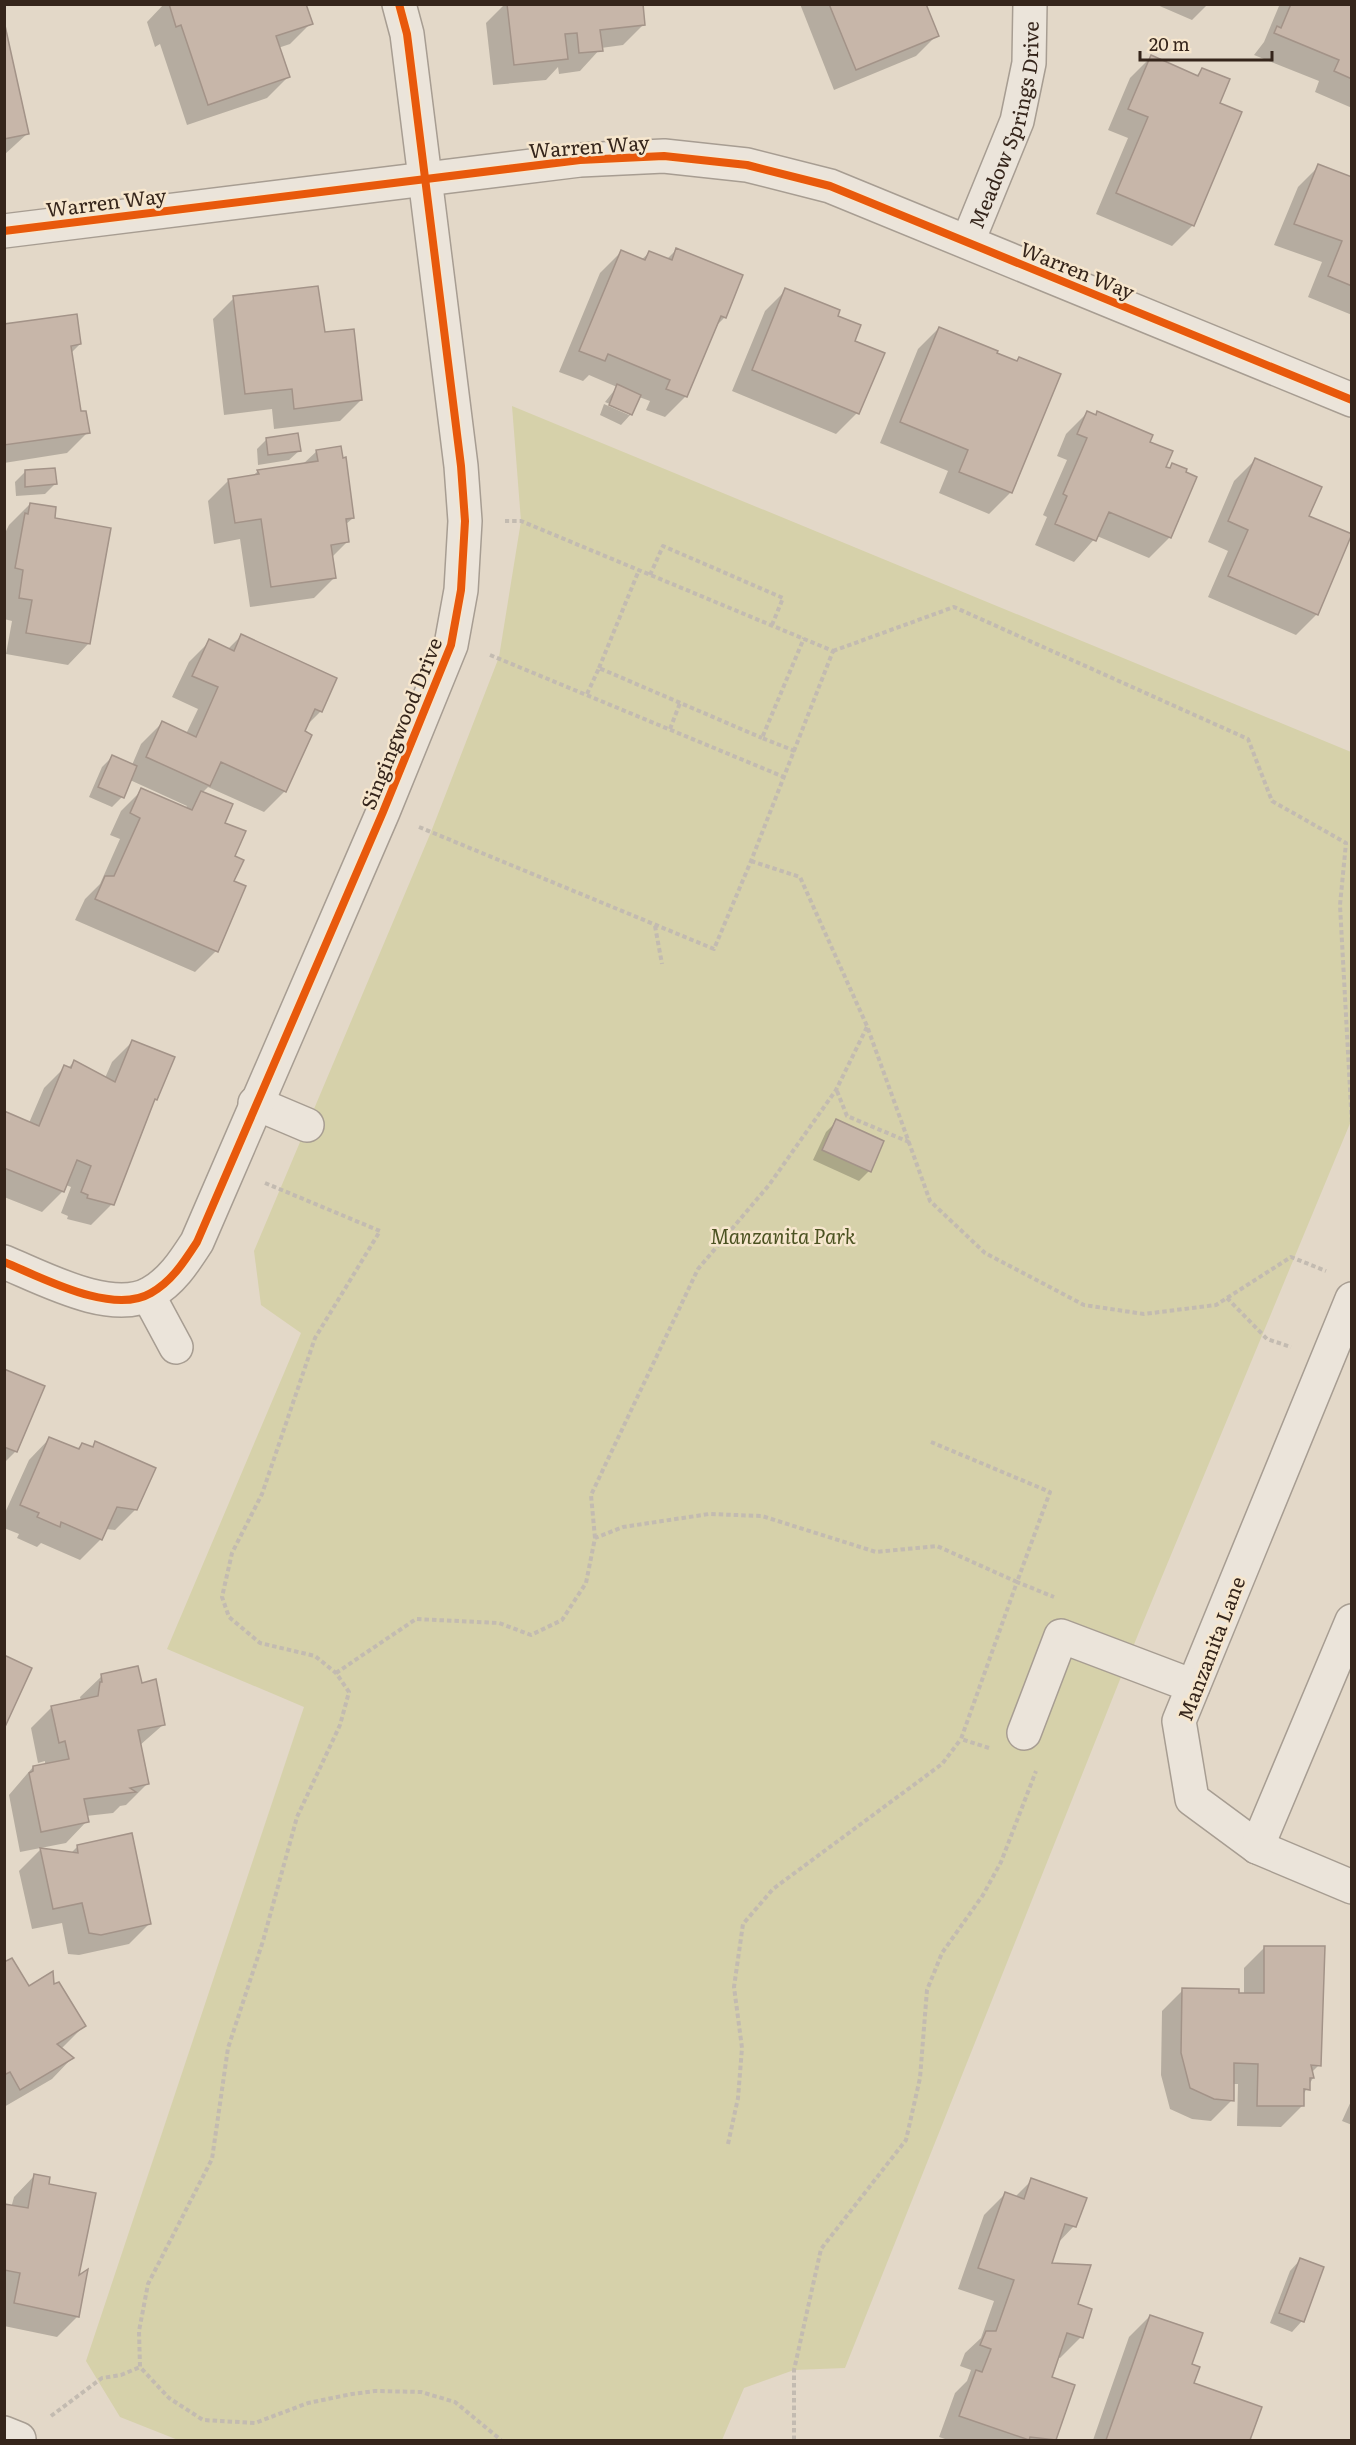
<svg xmlns="http://www.w3.org/2000/svg" width="1356" height="2445" font-family="Literata,serif">
<rect width="100%" height="100%" fill="#e3d8c8"/>
<polygon fill="#d6d1aa" points="512,406 1351,752 1351,1121 1139,1632 845,2368 794,2370 744,2388 722,2440 178,2440 120,2417 86,2361 304,1707 167,1649 301,1333 261,1305 254,1251 431,832 499,657 521,521"/>
<g fill="#0003">
<polygon points="164,4 304,4 311,23 290,44 278,48 288,77 267,98 187,125 160,44 155,47 147,22"/>
<polygon points="505,4 641,4 644,24 623,45 601,48 580,71 559,74 558,67 546,80 493,85 486,23"/>
<polygon points="800,4 925,4 937,35 916,56 834,90"/>
<polygon points="1155,4 1208,4 1192,20"/>
<polygon points="1275,4 1352,4 1352,108 1315,92 1319,81 1254,55 1264,42 1279,6"/>
<polygon points="4,28 28,133 4,155"/>
<polygon points="1151,57 1196,76 1202,70 1218,104 1193,225 1172,246 1096,214 1128,138 1108,130 1130,78"/>
<polygon points="1319,166 1352,179 1352,315 1308,297 1322,262 1274,245 1298,187"/>
<polygon points="677,249 741,276 724,318 715,327 686,396 665,417 646,410 650,401 639,397 631,414 621,425 600,415 604,404 629,415 629,412 605,402 617,387 589,375 583,381 559,372 600,273 621,252 641,260 649,253 666,260"/>
<polygon points="786,290 836,316 853,342 883,354 857,413 836,434 732,391 765,311"/>
<polygon points="234,298 323,334 361,400 340,421 274,429 272,409 224,415 213,319"/>
<polygon points="4,326 80,344 71,353 80,413 88,432 67,453 4,463"/>
<polygon points="939,328 995,354 1059,375 1010,493 989,514 939,493 948,471 880,443 918,349"/>
<polygon points="1087,413 1095,416 1098,413 1148,442 1164,467 1168,469 1173,464 1170,537 1149,558 1097,536 1074,562 1035,545 1047,517 1043,515 1067,460 1057,456 1066,434"/>
<polygon points="267,439 300,450 289,460 258,465 257,449"/>
<polygon points="317,451 342,459 353,518 345,525 347,542 332,557 335,577 314,598 250,607 240,539 214,544 208,501 229,480 252,477 258,471 303,464"/>
<polygon points="1255,460 1307,517 1317,614 1296,635 1208,597 1228,551 1208,542 1234,481"/>
<polygon points="25,472 55,484 45,494 16,496 15,482"/>
<polygon points="30,504 54,519 89,643 68,665 6,654 12,621 4,619 4,535 9,525"/>
<polygon points="241,636 321,711 306,726 285,791 264,812 208,787 202,793 223,823 233,856 232,882 244,887 216,951 195,972 75,920 85,899 100,884 120,839 110,835 121,811 142,790 185,809 187,806 130,780 122,797 112,807 89,797 102,767 112,757 132,765 141,744 162,723 186,734 198,709 172,697 189,662 210,641 227,650"/>
<polygon points="133,1041 156,1099 151,1104 112,1204 91,1225 67,1219 68,1216 61,1213 71,1187 66,1185 63,1191 42,1212 4,1197 4,1113 29,1123 44,1088 65,1067 68,1068 74,1062 105,1078 112,1062"/>
<polygon points="837,1121 869,1171 859,1181 813,1160 826,1132"/>
<polygon points="4,1371 16,1451 4,1463"/>
<polygon points="50,1438 76,1450 82,1444 91,1448 95,1443 136,1509 115,1530 106,1529 101,1539 80,1560 41,1543 37,1547 17,1538 19,1534 4,1528 4,1515 29,1460"/>
<polygon points="102,1676 141,1684 164,1724 139,1746 147,1784 126,1805 120,1806 113,1813 86,1816 87,1821 66,1843 20,1852 9,1795 33,1767 45,1765 45,1761 38,1763 31,1728 52,1707 81,1701 80,1697"/>
<polygon points="78,1846 150,1923 129,1944 79,1955 68,1954 62,1923 32,1929 19,1871 40,1850 71,1853"/>
<polygon points="1265,1947 1319,2065 1311,2073 1313,2078 1303,2095 1302,2106 1281,2127 1237,2126 1238,2084 1232,2084 1232,2100 1211,2121 1192,2119 1170,2109 1161,2075 1162,2011 1183,1990 1244,1995 1244,1968"/>
<polygon points="4,1964 28,1988 53,1986 84,2026 61,2049 72,2058 52,2079 4,2107"/>
<polygon points="1352,2099 1352,2125 1342,2121"/>
<polygon points="35,2175 47,2185 77,2278 78,2316 57,2337 4,2326 4,2207 11,2208 14,2197"/>
<polygon points="1032,2180 1074,2226 1057,2244 1050,2264 1076,2305 1081,2337 1060,2358 1057,2357 1050,2378 1073,2386 1054,2440 948,2440 939,2437 955,2393 967,2381 971,2370 960,2366 965,2353 981,2338 994,2301 958,2289 984,2215 1005,2194 1015,2197"/>
<polygon points="1300,2260 1302,2321 1292,2332 1270,2323 1290,2271"/>
<polygon points="1150,2316 1190,2365 1192,2384 1260,2408 1249,2440 1093,2440 1129,2337"/>
</g>
<g fill="#c7b6a9" stroke="#a39388" stroke-width="1.5">
<polygon points="169,4 306,4 313,24 276,36 290,77 208,105 181,25 176,27"/>
<polygon points="507,4 643,4 645,25 600,30 603,51 579,53 577,33 565,34 568,59 514,65"/>
<polygon points="829,4 926,4 939,36 856,70"/>
<polygon points="1291,4 1352,4 1352,79 1334,71 1339,60 1274,33 1277,26 1281,28"/>
<polygon points="4,21 29,134 4,139"/>
<polygon points="1151,55 1198,76 1202,68 1230,79 1220,103 1242,112 1194,226 1116,193 1148,117 1128,109"/>
<polygon points="1318,164 1352,177 1352,286 1328,276 1342,241 1294,224"/>
<polygon points="676,248 743,275 726,318 721,316 687,397 666,389 670,380 608,354 605,361 579,351 621,250 645,260 649,251 672,260"/>
<polygon points="318,286 325,332 354,329 362,400 294,409 292,389 245,394 233,296"/>
<polygon points="785,288 840,310 838,316 861,325 855,341 885,353 859,414 752,370"/>
<polygon points="77,314 81,344 71,346 81,411 86,411 90,433 4,445 4,324"/>
<polygon points="939,327 998,351 997,353 1017,361 1019,357 1061,374 1012,493 959,472 968,450 900,422"/>
<polygon points="617,384 641,395 632,415 609,405"/>
<polygon points="1087,411 1096,415 1097,411 1153,435 1150,442 1173,451 1166,467 1170,468 1172,463 1187,469 1186,472 1197,477 1171,538 1109,512 1096,541 1055,524 1067,496 1063,494 1087,438 1077,434"/>
<polygon points="298,433 301,451 268,455 266,438"/>
<polygon points="341,446 343,458 346,457 354,518 346,519 349,542 331,545 336,578 271,587 261,519 235,523 228,479 259,474 257,470 318,461 316,450"/>
<polygon points="1255,458 1322,487 1309,516 1352,534 1318,615 1228,576 1248,530 1228,521"/>
<polygon points="55,468 57,484 25,487 25,470"/>
<polygon points="30,503 56,507 55,518 111,528 90,644 26,633 32,600 19,598 23,570 15,568 25,513 28,514"/>
<polygon points="241,634 337,678 322,712 315,709 305,731 312,735 286,792 221,762 210,786 146,757 162,721 196,737 218,687 192,676 209,639 234,651"/>
<polygon points="112,755 137,766 124,798 98,787"/>
<polygon points="141,788 192,810 201,791 233,804 225,823 246,831 235,856 244,860 234,881 246,886 218,952 95,899 105,876 114,876 140,818 130,813"/>
<polygon points="132,1040 175,1057 157,1100 155,1099 114,1205 87,1198 88,1195 81,1192 91,1166 77,1160 64,1192 4,1168 4,1111 39,1126 64,1065 71,1068 74,1060 115,1082"/>
<polygon points="836,1119 884,1141 871,1172 822,1150"/>
<polygon points="4,1369 45,1386 17,1452 4,1447"/>
<polygon points="49,1437 79,1449 82,1443 93,1447 95,1441 156,1468 137,1510 117,1507 102,1540 61,1522 60,1527 37,1517 39,1513 20,1505"/>
<polygon points="4,1655 32,1668 4,1729"/>
<polygon points="138,1666 142,1683 156,1679 165,1725 138,1730 149,1784 130,1788 136,1792 84,1799 89,1822 41,1832 29,1773 33,1771 33,1766 69,1759 65,1741 59,1743 51,1706 98,1696 100,1682 102,1682 101,1674"/>
<polygon points="132,1833 151,1924 101,1935 89,1933 82,1903 53,1909 40,1848 78,1853 77,1845"/>
<polygon points="1264,1946 1325,1946 1321,2066 1311,2065 1314,2078 1310,2078 1310,2090 1304,2089 1304,2106 1257,2106 1258,2064 1234,2063 1234,2101 1214,2099 1190,2088 1181,2053 1182,1988 1239,1989 1239,1993 1264,1993"/>
<polygon points="12,1958 29,1986 53,1971 54,1984 59,1982 86,2026 57,2044 74,2058 20,2090 10,2072 6,2074 4,2071 4,1962"/>
<polygon points="34,2174 50,2177 49,2184 96,2193 79,2275 88,2269 79,2317 14,2303 20,2273 4,2270 4,2204 28,2208"/>
<polygon points="1031,2178 1087,2198 1076,2227 1065,2224 1052,2263 1091,2265 1078,2304 1092,2309 1083,2338 1067,2333 1052,2377 1075,2385 1056,2440 1030,2437 1029,2440 959,2416 976,2370 982,2372 991,2349 980,2345 986,2331 996,2331 1014,2280 978,2268 1005,2192 1024,2199"/>
<polygon points="1300,2258 1324,2267 1304,2322 1279,2313"/>
<polygon points="1150,2315 1203,2333 1192,2364 1200,2367 1194,2383 1262,2407 1250,2440 1106,2440"/>
</g>
<g fill="none" stroke-linecap="round" stroke-linejoin="round">
<defs>
<g id="minor">
<polyline points="4,231 580,160 664,156 747,165 830,186 1352,400"/>
<path id="s1" d="M 968,241 L 1017,121 L 1029,63 L 1030,4"/>
<polyline points="255,1103 307,1125"/>
<path d="M 4,1262 C 41,1277 112,1316 151,1293 C 172,1281 184,1262 197,1242 L 383,812 L 451,645 L 461,590 L 465,521 L 461,466 L 407,34 L 399,4"/>
<polyline points="148,1295 176,1347"/>
<polyline points="1352,1299 1179,1721 1192,1799 1257,1847 1352,1887"/>
<polyline points="1024,1733 1061,1636 1193,1686"/>
<polyline points="1257,1847 1352,1621"/>
<polyline points="4,2433 19,2439"/>
</g>
</defs>
<use href="#minor" stroke="#a79d92" stroke-width="36"/>
<g stroke="#c3bbb1" stroke-width="4" stroke-dasharray="4.5 3" stroke-linecap="butt">
<polyline points="650,575 663,546 783,598 772,625"/>
<polyline points="833,651 954,607 1248,739 1272,801 1346,843 1340,905 1352,1126"/>
<polyline points="490,655 784,777"/>
<polyline points="599,668 639,570"/>
<polyline points="587,694 599,668 762,738"/>
<polyline points="670,729 680,703"/>
<polyline points="795,751 762,738 804,638"/>
<polyline points="419,827 714,949 751,861 833,651 521,521 505,521"/>
<polyline points="751,861 800,877 867,1026 930,1201 985,1253 1084,1305 1144,1314 1216,1305 1291,1257 1326,1271"/>
<polyline points="655,926 662,964"/>
<polyline points="837,1091 847,1116 909,1142"/>
<polyline points="265,1183 380,1231 315,1338 262,1494 232,1553 222,1597 229,1617 260,1643 315,1656 336,1673 349,1692 340,1725 297,1817 263,1941 228,2048 212,2159 148,2284 139,2331 140,2367 169,2398 203,2420 255,2423 308,2403 352,2394 375,2391 421,2392 455,2402 501,2440"/>
<polyline points="1227,1298 1267,1339 1291,1347"/>
<polyline points="595,1538 591,1495 698,1269 769,1185 836,1090 867,1027"/>
<polyline points="336,1673 416,1619 499,1623 531,1635 562,1620 586,1583 595,1538 623,1527 709,1514 762,1516 876,1552 937,1546 1017,1582 1050,1492 931,1442"/>
<polyline points="989,1748 961,1739 1017,1582 1054,1597"/>
<polyline points="728,2144 738,2098 742,2048 734,1987 743,1924 773,1889 942,1764 961,1739"/>
<polyline points="51,2416 102,2378 121,2375 140,2367"/>
<polyline points="794,2440 794,2370 821,2249 906,2140 920,2078 927,1990 942,1953 983,1895 1001,1862 1036,1771"/>
</g>
<use href="#minor" stroke="#ebe4da" stroke-width="33"/>
<defs>
<g id="cycleway">
<polyline points="4,231 580,160 664,156 747,165 830,186 1352,400"/>
<path d="M 4,1262 C 41,1277 112,1316 151,1293 C 172,1281 184,1262 197,1242 L 383,812 L 451,645 L 461,590 L 465,521 L 461,466 L 407,34 L 399,4"/>
</g>
</defs>
<use href="#cycleway" stroke="#f6e6cd" stroke-width="11"/>
<use href="#cycleway" stroke="#e8590c" stroke-width="8"/>
</g>
<g text-anchor="middle" dominant-baseline="central" stroke-width="5" stroke-linejoin="round" paint-order="stroke">
<g font-size="20" fill="#35251b" stroke="#f6e6cd">
<text stroke="none"><textPath href="#s1" startOffset="123">Meadow Springs Drive</textPath></text>
<text transform="translate(589 145) rotate(-4)">Warren Way</text>
<text transform="translate(106 201) rotate(-7)">Warren Way</text>
<text transform="translate(1078 269) rotate(22)">Warren Way</text>
<text transform="translate(400 723) rotate(-68)">Singingwood Drive</text>
<text transform="translate(1210 1648) rotate(-69)">Manzanita Lane</text>
</g>
<g font-size="20" font-style="italic" fill="#4b5221" stroke="#f6e6cd">
<text x="783" y="1235">Manzanita Park</text>
</g>
</g>
<rect width="1356" height="2445" fill="none" stroke="#35251b" stroke-width="12"/>
<path d="M1140 51v9h132v-9" fill="none" stroke="#35251b" stroke-width="3"/>
<text x="1149" y="51" font-size="18" fill="#35251b" stroke="#f6e6cd" stroke-width="4.5" paint-order="stroke">20 m</text>
</svg>
